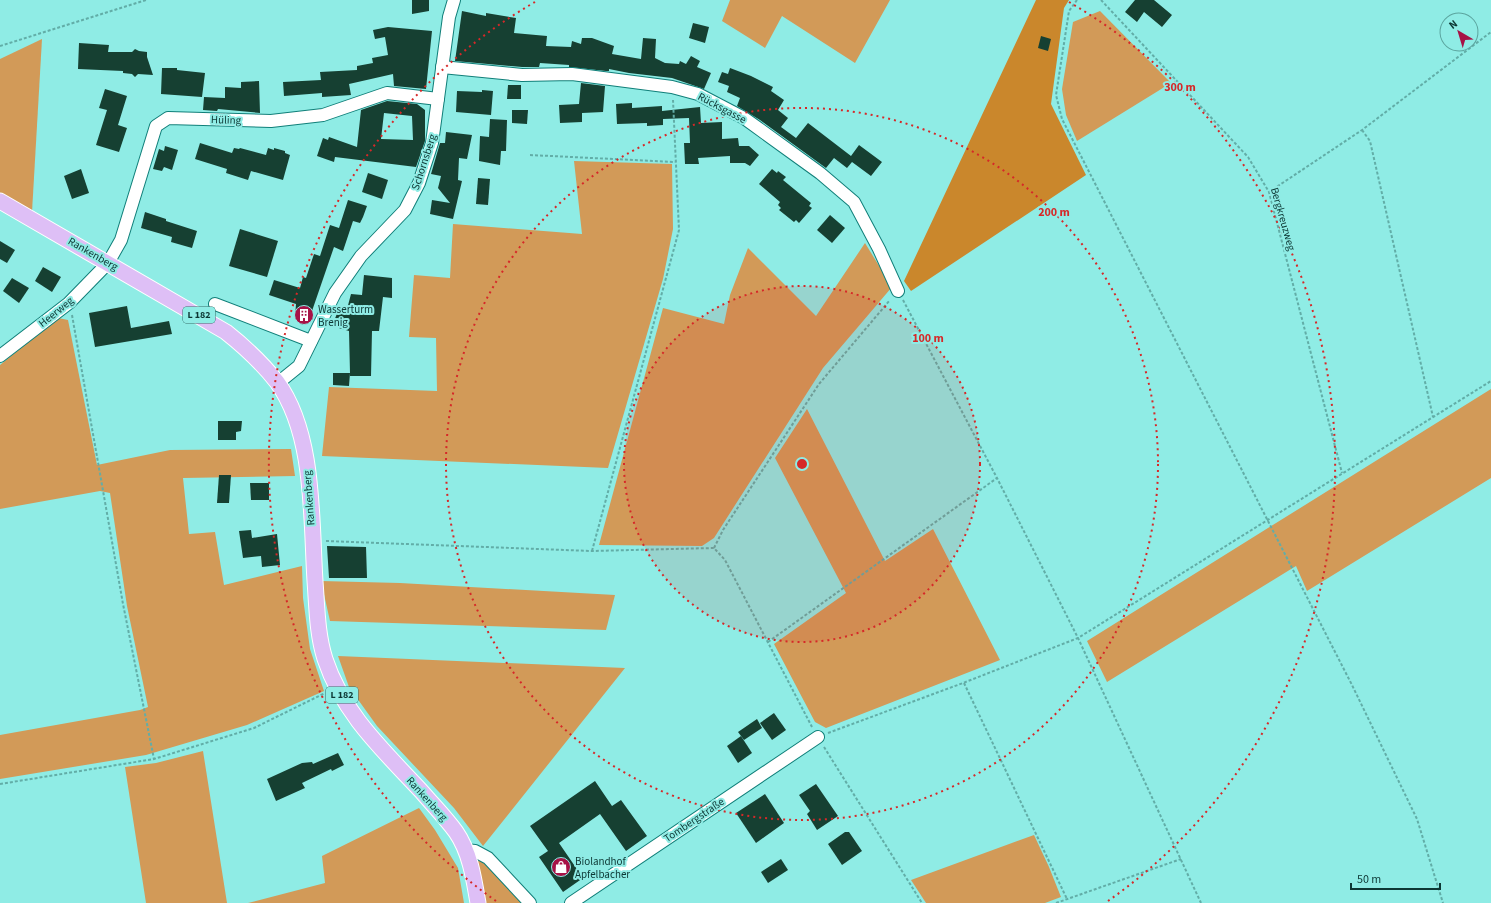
<svg xmlns="http://www.w3.org/2000/svg" width="1491" height="903" font-family="'Source Sans 3',sans-serif">
<rect width="100%" height="100%" fill="#8fece5"/>
<g fill="#d29a58">
<polygon points="730,0 890,0 855,63 782,16 765,48 722,21"/>
<polygon points="1100,11 1171,83 1077,141 1066,115 1062,89 1073,22"/>
<polygon points="42,39 32,212 0,193 0,59"/>
<polygon points="574,161 672,164 673,229 663,279 608,468 322,456 329,387 437,391 436,338 409,337 414,275 450,278 453,224 582,234"/>
<polygon points="865,243 892,287 823,368 714,538 702,546 599,545 663,308 724,324 730,295 748,248 816,316"/>
<polygon points="58,318 68,320 97,465 170,450 291,449 295,476 183,478 189,534 215,532 224,585 302,566 303,598 310,649 324,691 247,725 146,755 0,779 0,735 140,710 148,707 127,606 110,493 100,491 0,509 0,365"/>
<polygon points="1491,389 1491,478 1307,591 1296,566 1107,682 1087,641"/>
<polygon points="807,409 885,561 933,529 1000,660 826,728 815,722 774,644 846,593 775,458"/>
<polygon points="321,581 400,583 615,595 606,630 330,621"/>
<polygon points="338,656 625,668 483,846 454,808 377,726 349,687"/>
<polygon points="203,751 227,903 146,903 125,767 156,763"/>
<polygon points="419,808 435,830 458,868 464,903 248,903 325,883 322,856"/>
<polygon points="1034,835 1049,867 1061,897 1045,903 926,903 911,880"/>
<polygon points="479,860 480,860 499,874 520,899 521,903 485,903 476,864"/>
</g>
<polygon fill="#ca872c" points="1036,0 1069,0 1064,8 1051,104 1086,175 911,291 904,281"/>
<g fill="#164032" fill-rule="evenodd">
<polygon points="412,0 429,0 429,11 412,14"/>
<polygon points="1135,0 1154,0 1172,15 1162,27 1144,12 1137,22 1125,12"/>
<polygon points="462,11 486,16 486,13 516,18 514,33 547,36 546,46 571,47 572,41 581,44 582,38 592,38 614,46 612,54 641,59 643,38 656,39 655,58 665,63 679,64 680,61 686,64 691,56 700,61 697,67 711,73 704,89 672,78 629,73 609,69 609,71 606,71 569,67 569,65 540,63 539,67 522,67 455,61"/>
<polygon points="693,23 709,27 705,43 689,38"/>
<polygon points="388,27 432,31 426,89 394,86 393,74 349,84 351,95 322,97 322,93 284,96 283,82 321,80 320,72 357,70 357,66 373,63 372,58 388,55 385,37 375,39 373,30"/>
<polygon points="1041,36 1051,39 1048,51 1038,48"/>
<polygon points="79,43 109,45 108,52 132,52 135,49 139,51 147,52 147,57 153,75 138,74 135,77 132,74 123,73 123,71 78,69"/>
<polygon points="162,68 177,68 177,70 205,73 202,97 161,94"/>
<polygon points="730,68 751,76 773,87 771,91 784,100 778,110 788,118 781,127 796,138 808,123 851,156 859,145 882,162 871,176 852,162 847,168 834,158 826,168 760,120 737,106 740,98 727,92 729,86 718,82 722,72 728,74"/>
<polygon points="259,81 260,113 218,109 217,111 203,110 204,97 225,98 225,87 241,88 241,82"/>
<polygon points="581,83 605,86 603,112 582,113 582,122 560,123 559,105 579,104"/>
<polygon points="508,85 521,85 521,99 507,99"/>
<polygon points="105,89 127,96 118,125 127,128 119,152 96,145 107,110 99,108"/>
<polygon points="482,90 493,91 491,115 456,112 457,91 482,92"/>
<path d="M 387,101 L 417,104 L 425,110 L 425,141 L 416,167 L 335,157 L 334,162 L 317,156 L 323,138 L 328,140 L 329,137 L 357,147 L 361,110 ZM 384,113 L 412,116 L 413,140 L 381,139 Z"/>
<polygon points="632,103 632,108 662,106 662,111 700,107 701,123 722,122 722,139 738,138 739,146 749,146 759,155 750,166 745,163 730,163 730,156 698,158 699,164 685,164 684,143 690,143 689,118 663,119 663,125 647,126 647,123 617,124 616,104"/>
<polygon points="512,110 528,110 527,124 512,123"/>
<polygon points="490,119 507,120 506,151 501,151 500,165 479,161 480,136 489,137"/>
<polygon points="446,132 472,135 467,159 459,158 458,180 462,181 453,219 430,214 432,200 450,203 438,188 441,176 431,174 440,143 445,143"/>
<polygon points="200,143 232,153 234,148 239,149 240,148 266,155 268,148 274,150 274,148 285,151 285,153 290,155 283,180 251,171 248,180 226,173 227,169 195,159"/>
<polygon points="165,146 178,150 172,170 164,167 162,171 153,169 159,149 164,151"/>
<polygon points="81,169 89,193 72,199 64,176"/>
<polygon points="772,169 777,173 778,171 786,177 783,180 811,203 809,206 812,208 799,223 796,220 794,222 779,210 781,208 778,205 780,202 759,184"/>
<polygon points="368,173 388,180 382,199 362,192"/>
<polygon points="478,178 490,179 488,205 476,204"/>
<polygon points="348,200 367,206 363,217 360,223 353,221 343,251 334,247 312,311 313,319 309,323 303,325 298,322 295,318 296,304 269,295 274,280 300,288 303,277 306,278 314,254 320,256 330,225 339,228"/>
<polygon points="145,212 166,219 166,221 197,231 192,248 171,242 172,237 141,228"/>
<polygon points="830,215 845,228 832,243 817,230"/>
<polygon points="240,229 278,241 267,277 229,266"/>
<polygon points="0,241 15,250 7,263 0,259"/>
<polygon points="43,267 61,277 52,292 35,281"/>
<polygon points="364,275 392,278 392,298 383,297 379,331 372,331 371,376 350,376 350,373 349,386 333,385 333,373 350,373 349,331 332,326 338,311 346,313 351,294 362,295"/>
<polygon points="12,278 29,288 19,303 3,291"/>
<polygon points="127,306 131,328 169,321 172,334 95,347 89,313"/>
<polygon points="218,421 242,421 241,431 236,432 236,440 218,440"/>
<polygon points="219,475 231,475 229,503 217,503"/>
<polygon points="250,483 269,483 269,500 251,500"/>
<polygon points="251,530 252,538 277,534 280,565 262,567 261,556 243,558 239,531"/>
<polygon points="327,546 366,547 367,578 329,578"/>
<polygon points="774,713 786,730 772,740 760,723"/>
<polygon points="757,719 762,728 744,740 738,732"/>
<polygon points="741,736 752,753 738,763 727,746"/>
<polygon points="338,753 344,765 332,771 331,769 302,783 305,788 276,801 267,779 302,763 312,762 313,764"/>
<polygon points="595,781 612,806 621,800 647,836 626,851 600,814 559,843 583,878 563,892 539,857 548,851 530,826"/>
<polygon points="816,784 838,816 817,830 807,814 810,811 799,795"/>
<polygon points="765,794 784,823 756,843 736,813"/>
<polygon points="845,832 849,832 862,851 842,865 828,844"/>
<polygon points="781,859 788,870 768,883 761,872"/>
</g>
<g fill="none" stroke-linecap="round" stroke-linejoin="round">
<defs>
<g id="minor">
<polyline points="442,67 522,75 572,74 672,87 698,94 744,118 820,173 854,202 879,249 898,291"/>
<polyline points="215,304 311,341"/>
<polyline points="0,356 69,303 108,263 121,240 156,126 168,118 271,121 323,115 387,93 438,99"/>
<polyline points="278,383 299,366 335,293 361,256 405,210 419,183 432,143 449,17 454,0"/>
<polyline points="465,850 475,851 488,858 530,903"/>
<polyline points="571,903 818,737"/>
</g>
<path id="major" d="M 0,201 L 226,332 C 245,347 262,363 277,382 C 315,434 311,519 315,581 C 317,607 317,634 325,659 C 343,714 384,751 422,792 C 433,805 446,818 456,832 C 470,852 474,879 478,903"/>
</defs>
<use href="#minor" stroke="#107f79" stroke-width="14"/>
<use href="#major" stroke="#fff" stroke-width="17"/>
<g stroke="#62ada7" stroke-width="2" stroke-dasharray="3 2" stroke-linecap="butt">
<polyline points="1077,0 1069,11 1056,95 1062,119 1352,685 1417,819 1443,903"/>
<polyline points="1101,0 1248,157 1269,192 1342,473"/>
<polyline points="0,46 146,0"/>
<polyline points="1362,130 1370,141 1433,417"/>
<polyline points="530,155 675,162"/>
<polyline points="1269,192 1362,130 1491,32"/>
<polyline points="903,300 997,478 1078,638 1201,903"/>
<polyline points="72,315 123,604 154,759"/>
<polyline points="326,541 592,551 714,548 725,560 812,727"/>
<polyline points="714,548 723,530 819,384 890,300"/>
<polyline points="592,551 679,230 673,100"/>
<polyline points="768,642 997,478"/>
<polyline points="964,683 1067,899"/>
<polyline points="828,733 963,683 1078,638 1491,381"/>
<polyline points="824,747 922,903"/>
<polyline points="0,784 154,759 254,728 325,693"/>
<polyline points="1056,903 1181,859"/>
</g>
<use href="#minor" stroke="#fff" stroke-width="12"/>
<use href="#major" stroke="#debff6" stroke-width="15"/>
</g>
<circle cx="802" cy="464" r="178" fill="#d62828" fill-opacity=".12"/>
<g fill="none" stroke="#d62828" stroke-width="2" stroke-dasharray="2 4">
<circle cx="802" cy="464" r="178"/>
<circle cx="802" cy="464" r="356"/>
<path d="M496 901A534 534 0 0 1 535 2M1069 2A534 534 0 0 1 1108 901"/>
</g>
<defs>
<symbol id="building-disc" viewBox="-11 -11 22 22"><circle r="9.5" fill="#a71246" stroke="#8fece5"/><path d="M-4-6H4V6H1V3H-1V6H-4ZM-2.5-4.3h1.7v1.8h-1.7ZM.8-4.3h1.7v1.8H.8ZM-2.5-1h1.7V.8h-1.7ZM.8-1h1.7V.8H.8Z" fill="#fff"/></symbol>
<symbol id="shop-disc" viewBox="-11 -11 22 22"><circle r="9.5" fill="#a71246" stroke="#8fece5"/><path d="M-5-2.5h2.3a2.7 3.5 0 0 1 5.4 0H5L5.5 6h-11ZM-1.5-2.5h3a1.5 2.3 0 0 0-3 0Z" fill="#fff"/></symbol>
</defs>
<g fill-rule="evenodd">
<use href="#building-disc" x="293" y="304" width="22" height="22"/>
<use href="#shop-disc" x="550" y="856" width="22" height="22"/>
</g>
<g text-anchor="middle" dominant-baseline="central" stroke-width="4" stroke-linejoin="round" paint-order="stroke">
<g fill="#8fece5" stroke="#346d69" stroke-width="1">
<rect x="183" y="307" width="32" height="16" rx="3"/>
<rect x="326" y="687" width="32" height="16" rx="3"/>
</g>
<g font-size="10" font-weight="bold" fill="#0d3734">
<text x="199" y="315">L 182</text>
<text x="342" y="695">L 182</text>
</g>
<g font-size="11" fill="#0d3734" stroke="#8fece5">
<text transform="translate(722 108) rotate(28)">Rücksgasse</text>
<text transform="translate(226 120) rotate(2)">Hüling</text>
<text transform="translate(424 162) rotate(-72)">Schornsberg</text>
<text transform="translate(1283 219) rotate(74)">Bergkreuzweg</text>
<text transform="translate(93 254) rotate(30)">Rankenberg</text>
<text transform="translate(56 312) rotate(-39)">Heerweg</text>
<text transform="translate(309 498) rotate(-94)">Rankenberg</text>
<text transform="translate(427 799) rotate(48)">Rankenberg</text>
<text transform="translate(694 820) rotate(-34)">Tombergstraße</text>
</g>
<g font-size="11" fill="#0d3734" stroke="#8fece5" text-anchor="start">
<text x="318" y="309">Wasserturm<tspan x="318" dy="13">Brenig</tspan></text>
<text x="575" y="861">Biolandhof<tspan x="575" dy="13">Apfelbacher</tspan></text>
</g>
</g>
<circle cx="802" cy="464" r="6" fill="#d62828" stroke="#8fece5" stroke-width="2"/>
<g font-size="12" text-anchor="middle" font-weight="bold" fill="#d62828" stroke="#8fece5" stroke-width="4" stroke-linejoin="round" paint-order="stroke">
<text x="1180" y="91">300 m</text>
<text x="1054" y="216">200 m</text>
<text x="928" y="342">100 m</text>
</g>
<g transform="translate(1459 32) rotate(322)"><circle r="19" fill="#8fece5" stroke="#5ba49e"/>
<path d="M0-3L7 15L0 10L-7 15Z" fill="#a71246"/>
<text y="-6" font-size="11" font-weight="bold" text-anchor="middle" fill="#0d3734">N</text>
</g>
<path d="M1351 883v6h89v-6" fill="none" stroke="#0d3734" stroke-width="2"/>
<text x="1357" y="883" font-size="12" fill="#0d3734" stroke="#8fece5" stroke-width="3" paint-order="stroke">50 m</text>
</svg>
